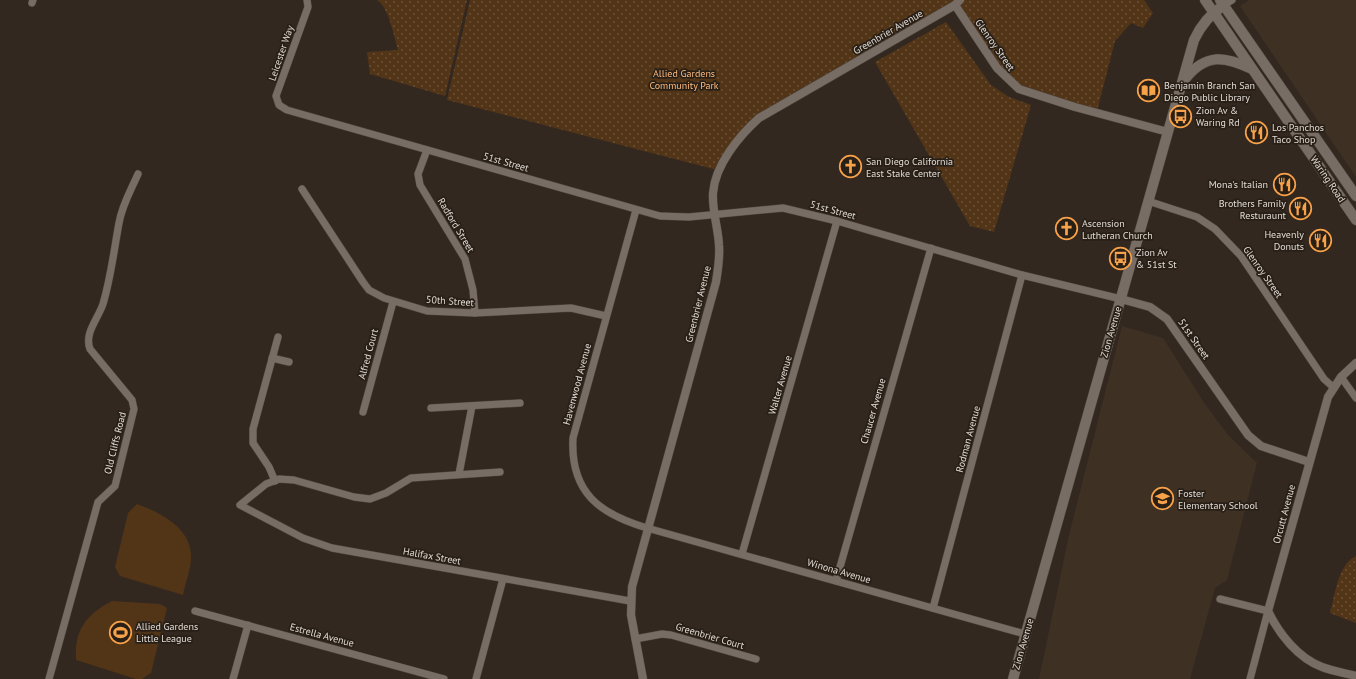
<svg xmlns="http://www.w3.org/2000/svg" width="1356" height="679" font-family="'PT Sans',sans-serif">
<defs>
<pattern id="grass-dots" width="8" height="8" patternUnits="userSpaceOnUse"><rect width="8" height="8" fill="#523417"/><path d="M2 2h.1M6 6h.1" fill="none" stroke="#6b5138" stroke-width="1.8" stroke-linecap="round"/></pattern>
</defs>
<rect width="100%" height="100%" fill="#322820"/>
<g fill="#3e3023">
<polygon points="1249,0 1356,0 1356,177 1240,6"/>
<polygon points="1122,326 1163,338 1205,404 1228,435 1257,463 1227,580 1215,588 1190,679 1039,679 1069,535"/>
</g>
<g fill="url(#grass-dots)">
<path d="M 377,0 L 467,0 L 445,96 L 370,74 L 367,52 L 398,50 C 394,37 389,7 377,0 Z"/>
<polygon points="470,0 1144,0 1153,13 1143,28 1131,23 1115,41 1097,111 1029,92 1006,78 955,5 747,128 721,171 447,100"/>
<polygon points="946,22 991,85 1009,97 1031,105 994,232 970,226 875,62"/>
<path d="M 1356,556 L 1356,623 L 1330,613 C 1335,595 1338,564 1356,556 Z"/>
</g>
<g fill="#523417">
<path d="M 137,504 C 159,512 190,527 191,555 C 192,567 185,583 183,595 L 120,576 L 115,567 L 128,513 Z"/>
<path d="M 112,601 L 160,604 L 167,608 L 151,673 L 142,679 L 136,679 L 76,660 C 74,631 85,615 112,601 Z"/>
</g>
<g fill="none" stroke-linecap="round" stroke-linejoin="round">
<defs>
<g id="minor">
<polyline points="307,0 308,7 276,96 279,105 287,110 660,216 689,217 783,208 837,221 1022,275 1121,299"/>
<polyline points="32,3 33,0"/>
<polyline points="1224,5 1232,0"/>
<polyline points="427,150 418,174 420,185 465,259 473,290 475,313"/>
<polyline points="302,189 363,282 369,290 384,298 427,311 475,313 571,308 606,316"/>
<polyline points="1148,201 1197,217 1215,229 1241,256 1324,379 1333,387"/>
<path d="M 636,210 L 573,438 C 570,493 600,514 647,528 L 1025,634"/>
<polyline points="272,358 289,362"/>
<polyline points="1341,377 1356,398"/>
<polyline points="431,408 520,403"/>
<polyline points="363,412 393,302"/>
<polyline points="500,472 411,478 386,493 370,499 354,497 294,480 279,479 266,484 240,505 303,538 332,548 630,601"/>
<polyline points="459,474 472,406"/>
<polyline points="275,481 269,467 253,443 253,429 278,337"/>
<polyline points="742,554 837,221"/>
<polyline points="836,581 931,248"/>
<polyline points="1220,599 1268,611 1250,679"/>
<polyline points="933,608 1022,275"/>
<polyline points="195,611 444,679"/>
<polyline points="635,639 662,634 671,635 756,659"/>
<path d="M 49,679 L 98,502 L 115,486 L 134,409 L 132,400 L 90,349 C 84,333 98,319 103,304 C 111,277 114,250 119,223 C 122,205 131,190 138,174"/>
<polyline points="233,679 248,625"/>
<polyline points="476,679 503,579"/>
</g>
<g id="tertiary">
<polyline points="955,5 997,68 1019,89 1075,107 1168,132"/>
<polyline points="1121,299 1150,307 1167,319 1248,435 1261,446 1309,462"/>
<path d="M 1356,363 L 1341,377 L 1328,397 L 1268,611 C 1279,634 1298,658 1322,667 C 1333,671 1345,673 1356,676"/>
<path d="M 643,679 L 631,615 L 632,587 L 716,282 C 718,270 720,257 719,245 C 718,227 712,211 713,193 C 715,165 739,136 759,118 L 955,5 L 960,0"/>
</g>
<g id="secondary">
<polyline points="1205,0 1356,220"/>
<polyline points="1220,0 1356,196"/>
<path d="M 1185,79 C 1206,53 1224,56 1252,69"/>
<path d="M 1013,679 L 1194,40 C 1201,25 1210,14 1224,5"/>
</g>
</defs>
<use href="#minor" stroke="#4d463e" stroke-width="8"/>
<use href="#tertiary" stroke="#4d463e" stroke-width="9"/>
<use href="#secondary" stroke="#4d463e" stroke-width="11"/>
<use href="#minor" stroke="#786d64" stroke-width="7"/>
<use href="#tertiary" stroke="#786d64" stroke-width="8"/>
<use href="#secondary" stroke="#786d64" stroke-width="10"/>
</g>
<defs>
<symbol id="library-ring" viewBox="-11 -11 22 22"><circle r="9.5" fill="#281f16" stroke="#f7a149" stroke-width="1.5"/><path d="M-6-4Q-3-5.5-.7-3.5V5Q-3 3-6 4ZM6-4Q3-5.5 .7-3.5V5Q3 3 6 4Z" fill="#f7a149"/></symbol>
<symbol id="bus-ring" viewBox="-11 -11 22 22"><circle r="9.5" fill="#281f16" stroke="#f7a149" stroke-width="1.5"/><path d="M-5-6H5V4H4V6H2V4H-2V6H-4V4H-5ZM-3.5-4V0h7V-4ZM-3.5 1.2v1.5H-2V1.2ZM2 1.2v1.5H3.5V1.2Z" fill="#f7a149"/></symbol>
<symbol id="restaurant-ring" viewBox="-11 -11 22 22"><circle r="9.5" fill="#281f16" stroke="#f7a149" stroke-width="1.5"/><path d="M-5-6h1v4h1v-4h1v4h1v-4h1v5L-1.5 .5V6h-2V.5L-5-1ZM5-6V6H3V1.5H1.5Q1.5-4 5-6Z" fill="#f7a149"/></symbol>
<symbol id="church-ring" viewBox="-11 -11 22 22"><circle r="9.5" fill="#281f16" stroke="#f7a149" stroke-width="1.5"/><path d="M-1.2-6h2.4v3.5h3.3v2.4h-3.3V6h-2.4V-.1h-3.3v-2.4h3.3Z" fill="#f7a149"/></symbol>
<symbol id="school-ring" viewBox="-11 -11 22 22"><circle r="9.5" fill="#281f16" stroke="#f7a149" stroke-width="1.5"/><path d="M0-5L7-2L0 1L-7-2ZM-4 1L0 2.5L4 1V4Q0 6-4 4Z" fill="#f7a149"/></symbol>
<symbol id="stadium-ring" viewBox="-11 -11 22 22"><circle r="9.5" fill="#281f16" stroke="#f7a149" stroke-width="1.5"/><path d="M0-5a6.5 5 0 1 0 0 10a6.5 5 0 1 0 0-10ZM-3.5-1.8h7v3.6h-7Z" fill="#f7a149"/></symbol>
</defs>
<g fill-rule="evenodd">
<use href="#library-ring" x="1136" y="78" width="25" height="25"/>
<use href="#bus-ring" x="1168" y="104" width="25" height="25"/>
<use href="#restaurant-ring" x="1244" y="120" width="25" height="25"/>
<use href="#church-ring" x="838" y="154" width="25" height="25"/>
<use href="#restaurant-ring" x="1272" y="172" width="25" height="25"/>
<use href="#restaurant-ring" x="1288" y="196" width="25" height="25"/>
<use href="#church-ring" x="1054" y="216" width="25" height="25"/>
<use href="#restaurant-ring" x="1308" y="228" width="25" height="25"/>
<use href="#bus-ring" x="1108" y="246" width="25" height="25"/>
<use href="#school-ring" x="1150" y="486" width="25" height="25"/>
<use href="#stadium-ring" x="108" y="620" width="25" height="25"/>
</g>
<g text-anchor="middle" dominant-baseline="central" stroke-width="3.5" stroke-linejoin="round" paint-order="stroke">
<g font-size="10" fill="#e1dbd6" stroke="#281f16">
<text transform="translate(888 32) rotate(-30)">Greenbrier Avenue</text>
<text transform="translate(995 45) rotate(55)">Glenroy Street</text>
<text transform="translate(281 53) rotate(-71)">Leicester Way</text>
<text transform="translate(506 162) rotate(16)">51st Street</text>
<text transform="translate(1328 179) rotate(56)">Waring Road</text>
<text transform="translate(833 210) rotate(15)">51st Street</text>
<text transform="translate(456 225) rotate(59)">Radford Street</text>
<text transform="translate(1263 272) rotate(55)">Glenroy Street</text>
<text transform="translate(450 301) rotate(4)">50th Street</text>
<text transform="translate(698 304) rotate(-76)">Greenbrier Avenue</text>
<text transform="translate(1111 332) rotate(-74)">Zion Avenue</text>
<text transform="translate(1194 339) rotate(55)">51st Street</text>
<text transform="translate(368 354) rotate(-75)">Alfred Court</text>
<text transform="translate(577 384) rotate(-75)">Havenwood Avenue</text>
<text transform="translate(780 385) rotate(-74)">Walter Avenue</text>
<text transform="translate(873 411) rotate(-74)">Chaucer Avenue</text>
<text transform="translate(968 439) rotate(-75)">Rodman Avenue</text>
<text transform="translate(115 443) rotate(-76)">Old Cliffs Road</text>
<text transform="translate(1284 514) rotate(-75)">Orcutt Avenue</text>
<text transform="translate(432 556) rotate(10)">Halifax Street</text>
<text transform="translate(839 571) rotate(16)">Winona Avenue</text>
<text transform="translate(322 635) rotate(15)">Estrella Avenue</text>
<text transform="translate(710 636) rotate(16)">Greenbrier Court</text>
<text transform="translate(1023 644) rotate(-74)">Zion Avenue</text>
</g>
<g font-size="10" fill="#ffbc7f" stroke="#281f16">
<text x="684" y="73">Allied Gardens<tspan x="684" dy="12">Community Park</tspan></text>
</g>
<g font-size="10" fill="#e1dbd6" stroke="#281f16" text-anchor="start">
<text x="1164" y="85">Benjamin Branch San<tspan x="1164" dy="12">Diego Public Library</tspan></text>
<text x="1196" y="110">Zion Av &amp;<tspan x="1196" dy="12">Waring Rd</tspan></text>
<text x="1272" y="127">Los Panchos<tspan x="1272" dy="12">Taco Shop</tspan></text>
<text x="866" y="161">San Diego California<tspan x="866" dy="12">East Stake Center</tspan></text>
<text x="1268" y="184" text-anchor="end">Mona's Italian</text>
<text x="1286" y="203" text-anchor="end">Brothers Family<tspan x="1286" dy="12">Resturaunt</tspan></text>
<text x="1082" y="223">Ascension<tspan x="1082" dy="12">Lutheran Church</tspan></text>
<text x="1304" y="234" text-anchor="end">Heavenly<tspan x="1304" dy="12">Donuts</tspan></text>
<text x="1136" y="252">Zion Av<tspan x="1136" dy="12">&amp; 51st St</tspan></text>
<text x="1178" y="493">Foster<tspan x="1178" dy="12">Elementary School</tspan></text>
<text x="136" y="626">Allied Gardens<tspan x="136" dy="12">Little League</tspan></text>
</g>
</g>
</svg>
